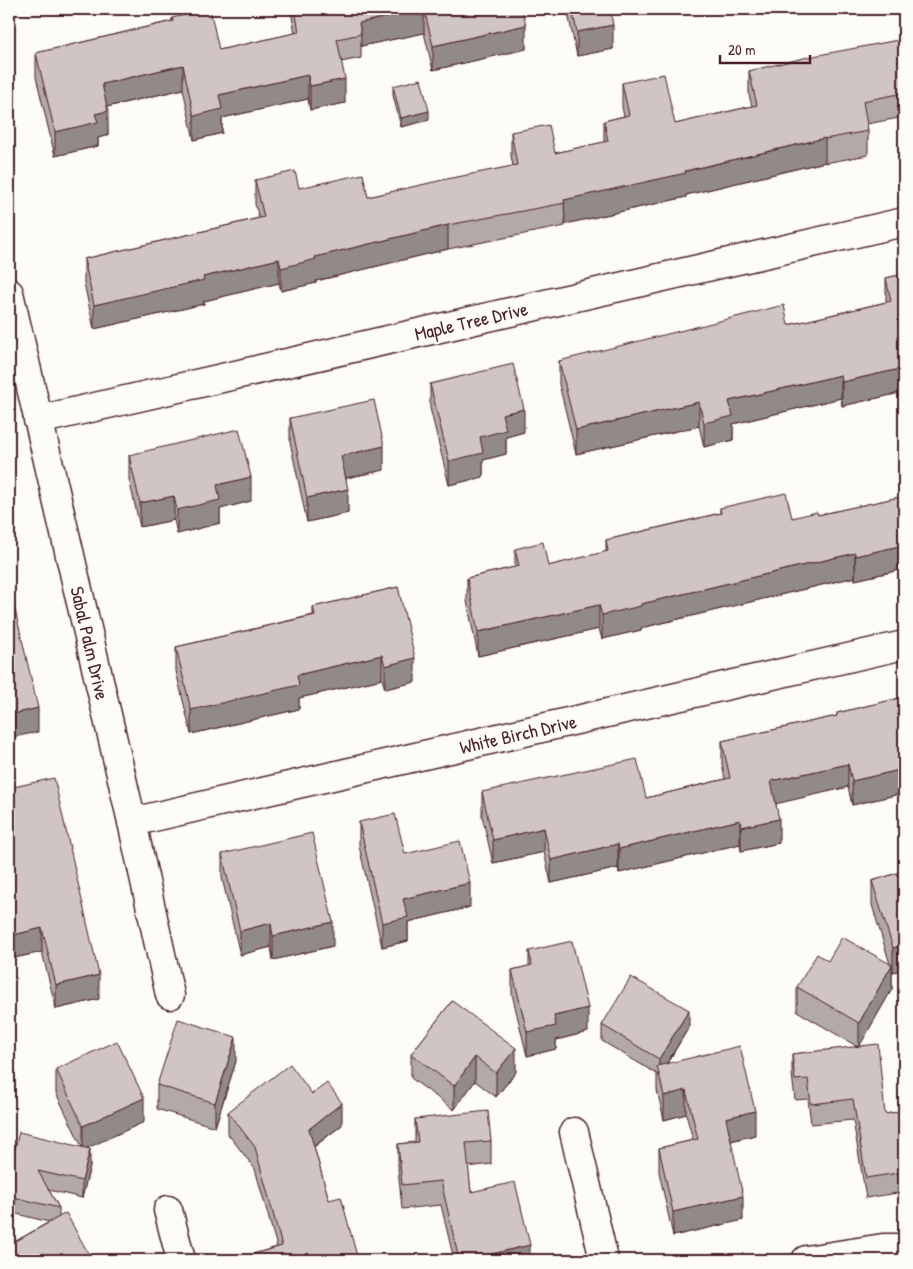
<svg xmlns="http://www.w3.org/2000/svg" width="913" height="1269" font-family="'Patrick Hand',sans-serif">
<rect width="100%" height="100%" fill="#fdfcf7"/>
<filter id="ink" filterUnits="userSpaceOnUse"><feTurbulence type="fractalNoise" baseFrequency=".02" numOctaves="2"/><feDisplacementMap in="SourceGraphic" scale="10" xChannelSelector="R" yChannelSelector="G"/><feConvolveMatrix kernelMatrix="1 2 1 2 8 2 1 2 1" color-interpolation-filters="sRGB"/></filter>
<g filter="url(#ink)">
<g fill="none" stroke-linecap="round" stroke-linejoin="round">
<defs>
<g id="minor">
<polyline points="9,293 132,822 170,995"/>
<polyline points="38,420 904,222"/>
<polyline points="132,822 904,645"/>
<polyline points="574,1132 604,1260"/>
<polyline points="168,1210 181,1260"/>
<polyline points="806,1260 883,1248 904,1248"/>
</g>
</defs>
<use href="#minor" stroke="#4a1f2b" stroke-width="31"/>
<use href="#minor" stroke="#fdfcf7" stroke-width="28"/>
</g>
<g fill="#b3a9a9" stroke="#4a1f2b">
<polygon points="292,9 522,9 526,49 433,70 424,33 361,46 361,58 341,62 345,103 310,110 308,99 222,118 222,133 194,140 183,89 107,107 108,135 98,138 98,146 55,156 36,77 36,53 172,21 172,18 219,50 295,33 292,17"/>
<polygon points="567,9 622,9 610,11 613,49 577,56"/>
<polygon points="904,39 904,117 867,124 868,131 868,155 825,163 825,162 686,195 686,197 565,224 565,226 448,249 316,281 316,283 281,291 279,283 204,301 204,304 94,329 84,283 84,259 259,218 255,204 255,180 299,188 368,197 513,166 511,156 511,132 555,153 604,142 604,121 624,116 622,107 622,83 675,124 752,106 749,95 749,71"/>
<polygon points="393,86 429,120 401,127 393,95"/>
<polygon points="904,274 904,392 842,406 841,398 733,424 733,440 704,447 699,426 576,454 559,384 559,361 788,325 886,302 886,278"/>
<polygon points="430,384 524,432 506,437 506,454 483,460 483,477 449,485 430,408"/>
<polygon points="290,418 384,470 346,478 348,513 307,522 290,442"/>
<polygon points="129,455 251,501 220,509 220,523 177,534 174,520 140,527 129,479"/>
<polygon points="900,472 904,494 904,569 855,580 855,577 641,628 641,630 602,639 599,629 478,656 467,601 467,578 515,567 515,549 548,566 606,552 606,540 720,513 720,508 792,518 818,515 900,497"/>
<polygon points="398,587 415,682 385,689 382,679 299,698 299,709 191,734 176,671 176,647 313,615 313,607"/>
<polygon points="904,697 904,793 852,805 848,787 776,803 779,843 741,851 740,844 619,873 618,868 551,883 544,852 493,863 482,816 482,792 646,798 725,779 722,765 722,741 837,716 837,713"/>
<polygon points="9,762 11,788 99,999 56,1009 42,952 9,959"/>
<polygon points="359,822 405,854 470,907 408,922 408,941 382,947 359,846"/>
<polygon points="222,854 333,946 273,960 271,947 240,955 222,878"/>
<polygon points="904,871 904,969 893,972 892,971 892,989 859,1046 885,1114 904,1111 904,1192 866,1198 853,1120 811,1124 808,1099 795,1100 792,1074 792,1054 858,1047 797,1011 797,987 828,961 890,964 872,905 872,881"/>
<polygon points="529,951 588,1032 556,1040 556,1049 527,1056 512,994 512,970 529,966"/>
<polygon points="452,1001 516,1072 496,1097 475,1081 454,1110 411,1078 411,1054"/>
<polygon points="602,1025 689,1027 667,1064 755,1135 731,1141 743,1220 673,1236 659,1172 659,1148 693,1140 686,1114 664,1120 657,1090 657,1074 602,1041"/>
<polygon points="236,1061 215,1127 157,1109 157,1085"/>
<polygon points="56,1069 144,1122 86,1148 90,1166 82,1198 49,1190 59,1208 59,1217 92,1260 9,1260 9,1245 49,1222 9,1212 9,1173 82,1147 56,1093"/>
<polygon points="312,1094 342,1125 314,1147 329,1200 358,1260 253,1260 253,1254 277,1247 255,1169 228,1134 228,1112"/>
<polygon points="415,1119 491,1141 491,1164 468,1167 471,1192 530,1260 454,1260 441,1205 402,1209 398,1168 398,1144 415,1142"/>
</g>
<g fill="#928a89" stroke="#4a1f2b">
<polygon points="424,9 424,33 361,46 361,34 359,23"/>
<polygon points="605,9 622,9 605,12"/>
<polygon points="526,25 526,49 433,70 433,46"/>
<polygon points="613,25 613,49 577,56 577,32"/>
<polygon points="183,65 183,89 102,108 102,84"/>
<polygon points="308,75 308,99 222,118 222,133 194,140 194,116 219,95"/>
<polygon points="345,79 345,103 310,110 310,86"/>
<polygon points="108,111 108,135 98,138 98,146 55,156 55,132 95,114"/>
<polygon points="429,111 429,120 401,127 401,118"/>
<polygon points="825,138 825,162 686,195 686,197 565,224 564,200"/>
<polygon points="448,225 448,249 316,281 316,283 281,291 281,268 315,257"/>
<polygon points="279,259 279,283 204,301 204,304 94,329 94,305 203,277"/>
<polygon points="904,368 904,392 842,406 842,382"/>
<polygon points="841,375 841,398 733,424 733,440 704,447 704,423 729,401"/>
<polygon points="699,402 699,426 576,454 576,430"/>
<polygon points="524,409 524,432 506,437 506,454 483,460 483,477 449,485 449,461 502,414"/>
<polygon points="384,446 384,470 341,479 341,456"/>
<polygon points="251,477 251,501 220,509 220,523 177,534 177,510 217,485"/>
<polygon points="348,489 348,513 307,522 307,498"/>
<polygon points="174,496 174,520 140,527 140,503"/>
<polygon points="904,545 904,569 855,580 855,556"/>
<polygon points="855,553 855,577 641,628 641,630 602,639 602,615 641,604"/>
<polygon points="599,605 599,629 478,656 478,632"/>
<polygon points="382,655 382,679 299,698 299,709 191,734 191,710 297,675"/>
<polygon points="415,658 415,682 385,689 385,666"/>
<polygon points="38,708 38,732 9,738 9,715"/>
<polygon points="848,764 848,787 771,805 771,781"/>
<polygon points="904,769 904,793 852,805 852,781"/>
<rect x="9" y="770" width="2" height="24"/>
<polygon points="779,819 779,843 741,851 741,827"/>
<polygon points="740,820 740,844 619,873 619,849"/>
<polygon points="544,828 544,852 493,863 493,840"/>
<polygon points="618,844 618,868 551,883 551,860"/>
<polygon points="470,883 470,907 408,922 408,941 382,947 382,923 403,899"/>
<polygon points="333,922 333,946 273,960 273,936"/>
<polygon points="271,923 271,947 240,955 240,931"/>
<polygon points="42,928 42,952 9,959 9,936"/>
<polygon points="904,945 904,969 893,972 893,948"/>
<polygon points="892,965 892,989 859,1047 859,1023"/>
<polygon points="99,975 99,999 56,1009 56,985"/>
<polygon points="588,1008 588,1032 556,1040 556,1049 527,1056 527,1032 554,1016"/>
<polygon points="689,1010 689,1027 659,1076 659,1059"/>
<polygon points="236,1037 236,1061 215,1127 215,1103"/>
<polygon points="516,1048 516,1072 496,1097 496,1073"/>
<polygon points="475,1057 475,1081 454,1110 454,1086"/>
<polygon points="686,1090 686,1114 664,1120 664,1096"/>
<polygon points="144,1098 144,1122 83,1150 83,1126"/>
<polygon points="342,1103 342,1125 309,1150 309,1129"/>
<polygon points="755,1111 755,1135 726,1142 726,1118"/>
<polygon points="90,1149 90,1166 82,1198 82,1181"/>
<polygon points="743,1196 743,1220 673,1236 673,1212"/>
<polygon points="530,1245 530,1260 466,1260"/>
</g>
<g fill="#d0c5c4" stroke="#4a1f2b">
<polygon points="210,9 219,50 299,32 295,9 522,9 526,25 433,46 424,9 359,23 361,34 337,39 345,79 310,86 308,75 219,95 222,109 194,116 183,65 102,84 108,111 95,114 98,122 55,132 36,53 173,21 172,18"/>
<polygon points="572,9 610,9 613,25 577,32"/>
<polygon points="904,39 904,93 863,101 868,131 825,139 825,138 685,171 686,173 564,200 565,203 448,225 315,257 316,259 281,268 279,259 203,277 204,280 94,305 84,259 264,217 255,180 295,171 299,188 363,174 368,197 447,179 517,165 511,132 549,125 555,153 608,141 604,121 629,115 622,83 664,74 675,124 757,105 749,71 808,57"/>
<polygon points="421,79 429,111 401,118 393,86"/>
<polygon points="904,274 904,368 842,382 841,375 729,401 733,416 704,423 699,402 576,430 559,361 784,305 788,325 891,301 886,278"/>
<polygon points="513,364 524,409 502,414 506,430 480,437 483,453 449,461 430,384"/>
<polygon points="374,400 384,446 341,456 348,489 307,498 290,418"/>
<polygon points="239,429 251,477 217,485 220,500 177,510 174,496 140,503 129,455"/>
<polygon points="904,471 904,494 900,472"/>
<polygon points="786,493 792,518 817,512 818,515 904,496 904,545 855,556 855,553 641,604 641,606 602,615 599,605 478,632 467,578 519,566 515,549 543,542 548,566 608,551 606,540 721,513 720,508"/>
<polygon points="9,584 38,708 9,715"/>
<polygon points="398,587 415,658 385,666 382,655 297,675 299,685 191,710 176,647 315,615 313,607"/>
<polygon points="904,697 904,769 852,781 848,764 771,781 779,819 741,827 740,820 619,849 618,844 551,860 544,828 493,840 482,792 637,759 646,798 730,778 722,741 837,716 837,713"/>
<polygon points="9,762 11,770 9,770"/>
<polygon points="54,778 99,975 56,985 42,928 9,936 9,788"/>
<polygon points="395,814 405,854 460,841 470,883 403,899 408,917 382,923 359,822"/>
<polygon points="312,833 333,922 273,936 271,923 240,931 222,854"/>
<polygon points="904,871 904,945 893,948 872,881"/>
<polygon points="842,937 892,965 859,1023 797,987 817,954 828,961"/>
<polygon points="572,941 588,1008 554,1016 556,1026 527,1032 512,970 532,965 529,951"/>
<polygon points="631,977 689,1010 659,1059 602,1025"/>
<polygon points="452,1001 516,1048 496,1073 475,1057 454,1086 411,1054"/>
<polygon points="178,1019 236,1037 215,1103 157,1085"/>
<polygon points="117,1041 144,1098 83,1126 56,1069"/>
<polygon points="878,1044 885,1114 904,1111 904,1172 866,1178 853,1099 811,1104 808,1079 795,1080 792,1054"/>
<polygon points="740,1046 755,1111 726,1118 743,1196 673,1212 659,1148 698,1139 686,1090 664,1096 657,1066"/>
<polygon points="290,1064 312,1094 327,1083 342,1103 309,1129 329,1200 341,1197 358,1260 255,1260 253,1254 282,1246 255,1147 228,1112"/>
<polygon points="488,1111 491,1141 466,1143 471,1192 515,1182 530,1245 466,1260 459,1260 441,1181 402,1185 398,1144 418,1142 415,1119"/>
<polygon points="19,1132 90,1149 82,1181 38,1171 59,1208 9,1196 9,1173"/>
<polygon points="66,1213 92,1260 10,1260 9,1258 9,1245"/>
</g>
</g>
<g text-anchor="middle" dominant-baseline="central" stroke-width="4.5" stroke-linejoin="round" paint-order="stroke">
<g font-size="19" fill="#4a1f2b" stroke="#fdfcf7">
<text transform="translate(471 321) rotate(-13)">Maple Tree Drive</text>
<text transform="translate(90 643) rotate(77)">Sabal Palm Drive</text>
<text transform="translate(518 734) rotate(-13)">White Birch Drive</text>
</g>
</g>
<rect width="913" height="1269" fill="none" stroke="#fdfcf7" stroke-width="30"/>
<rect x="15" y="15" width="883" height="1239" fill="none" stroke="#4a1f2b" stroke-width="2" filter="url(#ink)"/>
<path d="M720 55v8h90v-8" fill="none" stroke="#4a1f2b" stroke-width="2.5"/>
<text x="728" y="55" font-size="15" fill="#4a1f2b" stroke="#fdfcf7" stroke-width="4" paint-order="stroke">20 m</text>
</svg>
